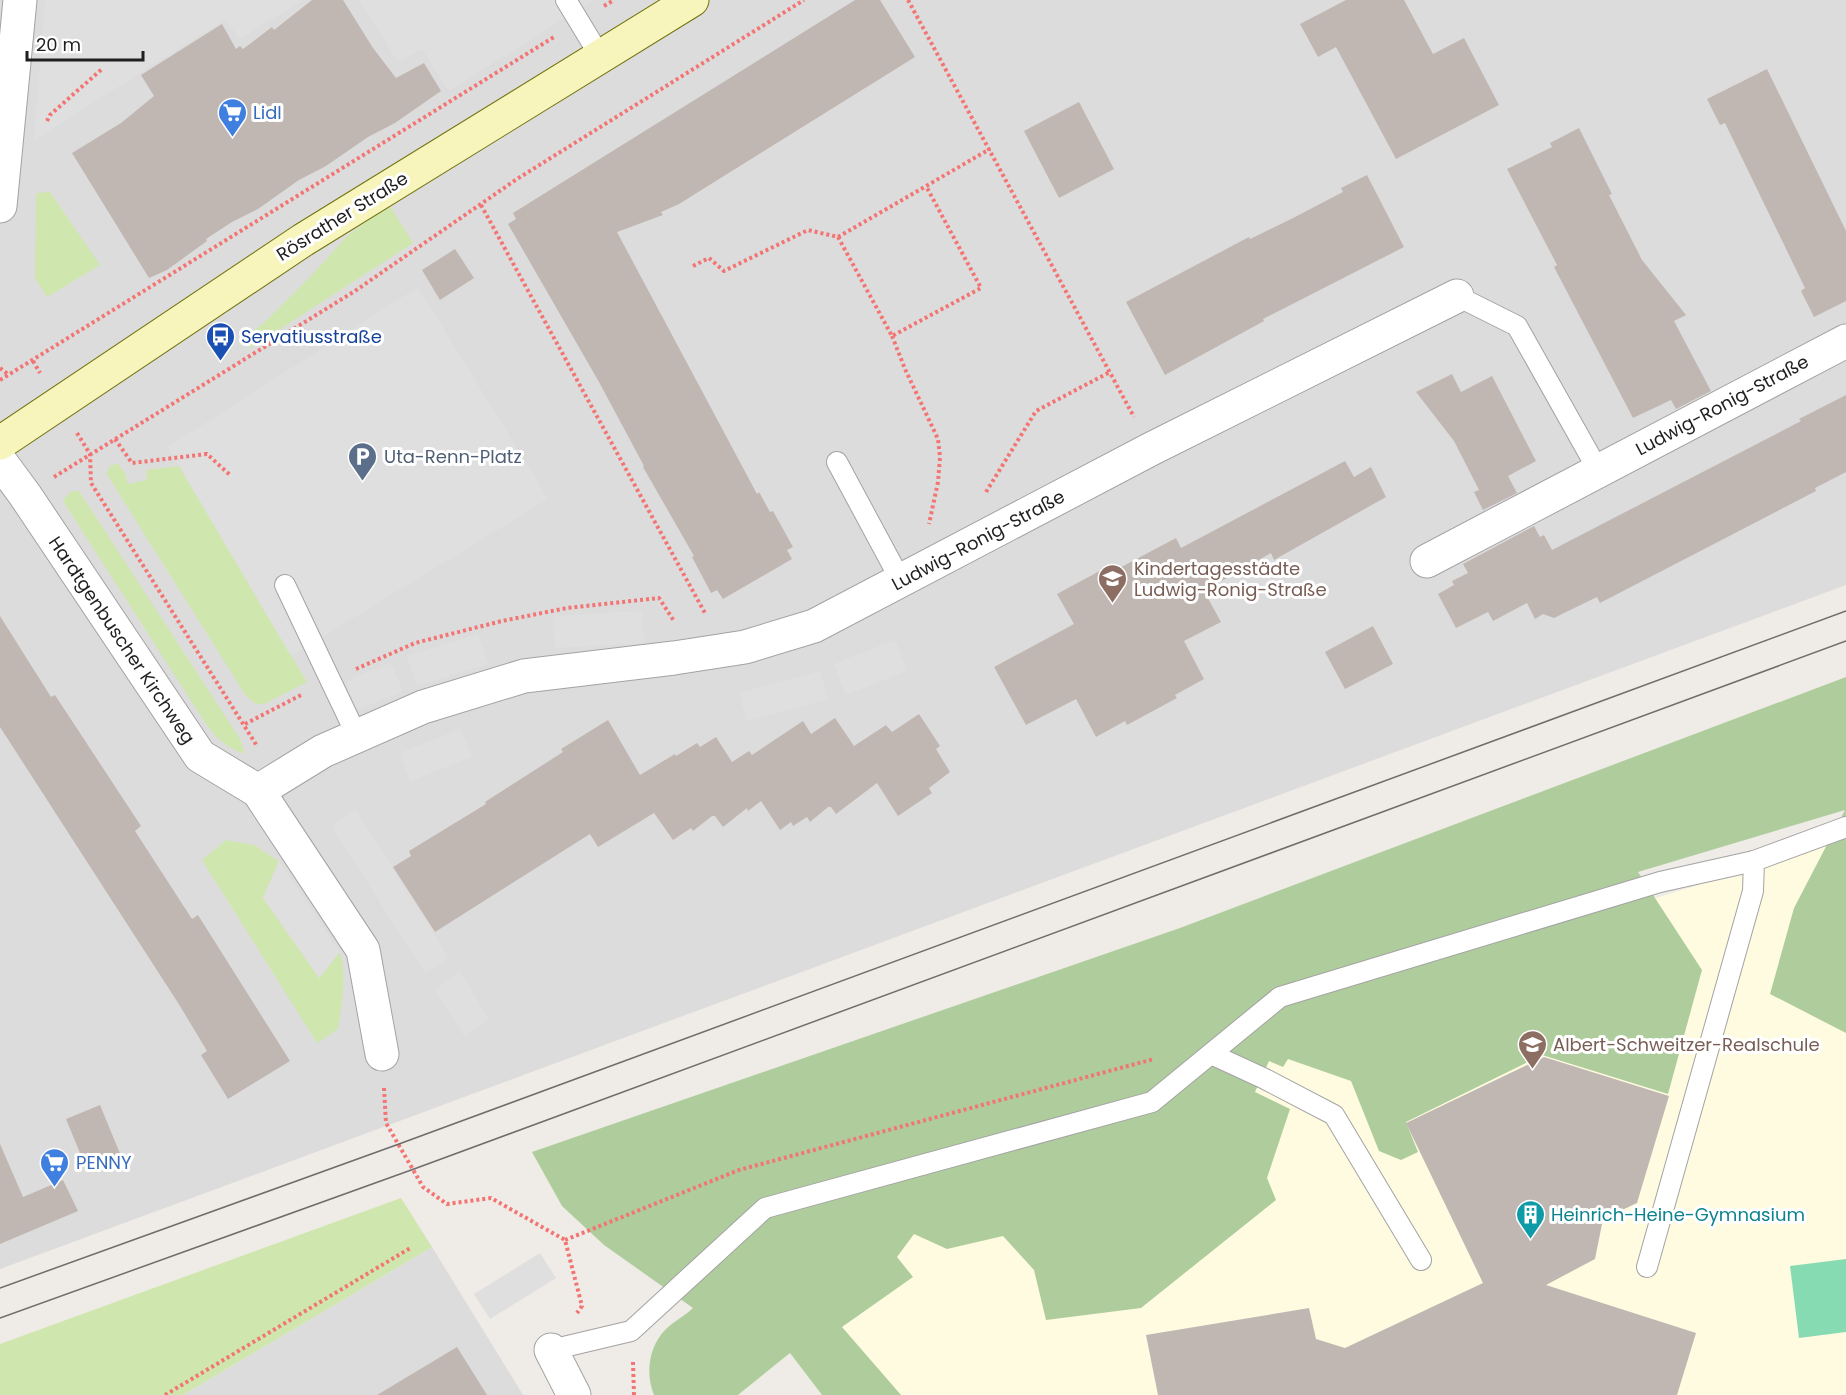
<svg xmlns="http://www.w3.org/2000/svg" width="1846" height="1395" font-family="Poppins,sans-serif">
<rect width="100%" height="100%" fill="#efebe6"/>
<g fill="#dddcdc">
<polygon points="0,0 1846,0 1846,585 0,1269"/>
<polygon points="432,1247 523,1395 183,1395"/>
</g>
<polygon fill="#fefbe0" points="1846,839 1846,1395 822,1395 790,1353 738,1395 774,1223 1283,1014"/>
<g fill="#cfe7ae">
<polygon points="50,192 100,265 47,297 35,278 36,196 37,193"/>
<polygon points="389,204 413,243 251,348 244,337 264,323 310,277 347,236"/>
<polygon points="118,464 125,473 128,484 147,480 146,470 179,466 307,682 264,704 256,704 246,696 111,481 106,473 111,465"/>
<path d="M 73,491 L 79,491 L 240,739 L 245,754 C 226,748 215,737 204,721 L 63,501 L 68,494 Z"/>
<path d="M 226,840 L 254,845 L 279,861 L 263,898 L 320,977 L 340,952 C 347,978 342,1003 338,1029 L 317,1043 L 202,860 Z"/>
<polygon points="401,1198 432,1247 183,1395 0,1395 0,1344"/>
</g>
<path fill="#afcd9c" d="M 1846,677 L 1846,1033 L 1770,994 L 1794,908 L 1845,810 L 1638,872 L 1702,970 L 1668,1094 L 1542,1055 L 1406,1122 L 1418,1152 L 1401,1160 L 1379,1151 L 1351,1081 L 1288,1059 L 1283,1067 L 1269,1061 L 1255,1092 L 1290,1109 L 1267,1178 L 1276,1200 L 1141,1308 L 1046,1320 L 1034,1270 L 1003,1236 L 947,1249 L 914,1234 L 897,1257 L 913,1277 L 842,1327 L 901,1395 L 822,1395 L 790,1353 L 738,1395 L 654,1395 C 645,1373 649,1346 666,1329 C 674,1321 685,1316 693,1308 L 604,1245 L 562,1206 L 532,1152 L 1180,928 Z"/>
<polygon fill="#87dbb3" points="1846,1259 1846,1332 1799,1338 1790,1266"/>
<g fill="#dfdfdf">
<polygon points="45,0 303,0 239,39 226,19 34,140"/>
<polygon points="359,0 593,0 449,91 422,49 398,62"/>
<polygon points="418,287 548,499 291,656 168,447"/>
<polygon points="642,611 644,643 555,648 553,616"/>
<polygon points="478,634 488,664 417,686 407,656"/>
<polygon points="895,640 907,671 846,695 834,664"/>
<polygon points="391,663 403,691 357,710 345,681"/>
<polygon points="820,671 828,699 747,721 739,693"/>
<polygon points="461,729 472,757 410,781 399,753"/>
<polygon points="356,810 449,958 425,973 331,826"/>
<polygon points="279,861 340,952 319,978 263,898"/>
<polygon points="460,972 490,1020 464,1036 434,989"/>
<polygon points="540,1253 556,1278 490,1319 474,1294"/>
</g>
<g fill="#c0b7b2">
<polygon points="312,0 343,0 373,48 396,78 424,63 441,91 395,123 368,137 326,166 299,180 258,209 232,222 206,239 207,241 167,270 149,278 72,153 121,123 154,96 141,75 160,63 222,24 236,49 240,46 243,49 272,27 274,30"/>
<polygon points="855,0 880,0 915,57 679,204 661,212 663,215 617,232 757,494 759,492 770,512 773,511 793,547 787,550 792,559 723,599 717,590 711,593 692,557 694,556 643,467 644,466 599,382 508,224 516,219 513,213"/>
<polygon points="1346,0 1404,0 1433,54 1464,38 1499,105 1396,159 1336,47 1318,57 1300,24"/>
<polygon points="1767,69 1846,231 1846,301 1814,317 1801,291 1805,288 1725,123 1720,125 1707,99"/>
<polygon points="1079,102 1114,169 1059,198 1024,131"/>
<polygon points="1579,128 1612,194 1609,195 1642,260 1686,315 1674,321 1711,391 1676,409 1671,400 1633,418 1554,267 1557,265 1507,169 1552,147 1550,143"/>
<polygon points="1367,175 1404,247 1263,319 1264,321 1165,375 1126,302 1249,237 1250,239 1291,219 1343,192 1341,188"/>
<polygon points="455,249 474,278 440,300 422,270"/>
<polygon points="1452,374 1461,392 1492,376 1536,461 1508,476 1517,493 1483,510 1474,492 1479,490 1454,441 1416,392"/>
<polygon points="1846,395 1846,472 1815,488 1816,491 1600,603 1597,597 1554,618 1543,614 1535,619 1527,603 1493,621 1488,612 1456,628 1438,594 1454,585 1452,581 1468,573 1463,564 1534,526 1540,537 1544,535 1552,550 1801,421 1799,419"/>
<polygon points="1345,461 1354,477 1371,467 1386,497 1274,560 1271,553 1204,591 1221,622 1184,641 1204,679 1175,695 1177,698 1127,725 1125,721 1096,737 1076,699 1026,725 994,667 1074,624 1057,594 1107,567 1110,573 1176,538 1181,548"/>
<polygon points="0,616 51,697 55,695 141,826 135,831 192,919 198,915 290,1061 228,1099 201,1055 207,1051 180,1006 0,727"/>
<polygon points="1373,626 1393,664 1345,689 1325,652"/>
<polygon points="919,714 940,746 936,749 950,772 929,788 932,793 898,816 877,783 836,814 831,807 828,807 810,822 807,817 793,826 791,822 780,830 761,801 748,811 747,808 723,827 715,816 712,816 693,831 691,828 673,840 654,813 598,847 590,834 435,932 393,867 411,856 409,851 486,804 485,802 502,791 563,752 561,749 608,720 640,775 675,754 676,756 697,743 700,747 716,737 732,762 749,751 752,755 803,721 811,734 835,718 854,746 886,725 892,732"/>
<polygon points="1544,1057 1669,1096 1637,1203 1603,1219 1595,1259 1546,1285 1696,1333 1677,1395 1158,1395 1146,1335 1309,1308 1316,1339 1345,1348 1483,1283 1406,1123"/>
<polygon points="100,1105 121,1156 87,1170 66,1119"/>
<polygon points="0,1144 23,1197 63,1180 78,1211 0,1244"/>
<polygon points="457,1347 487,1395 377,1395"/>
</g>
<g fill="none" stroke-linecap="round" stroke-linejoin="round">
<defs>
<g id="lane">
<polyline points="566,0 600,56"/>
<polyline points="1457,296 1517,326 1598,470"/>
<polyline points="837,462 901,581"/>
<polyline points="285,585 357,736"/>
<polyline points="1211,1054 1263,1078 1334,1115 1421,1260"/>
<polyline points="1647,1267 1753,891 1754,861"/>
<polyline points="551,1350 631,1331 765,1208 1152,1102 1280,997 1660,882 1754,861 1846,827"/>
</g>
<g id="street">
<polyline points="0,206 20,0"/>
<polyline points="0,461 25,495 200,756 258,791 363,950 382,1054"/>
<polyline points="1427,561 1846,341"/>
<polyline points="258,791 323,751 423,707 524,676 674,658 745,647 814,626 1151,449 1457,296"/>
<polyline points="551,1350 574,1395"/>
</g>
<polyline id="secondary" points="0,443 303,240 692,0"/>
</defs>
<use href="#lane" stroke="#a3a3a3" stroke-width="22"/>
<use href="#street" stroke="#a3a3a3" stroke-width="35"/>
<use href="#secondary" stroke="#70720a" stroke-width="35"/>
<g stroke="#f37573" stroke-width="4" stroke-dasharray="3 3" stroke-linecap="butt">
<polyline points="908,0 1134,417"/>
<polyline points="604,6 614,0"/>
<polyline points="47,121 50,115 103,68"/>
<polyline points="481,205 706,615"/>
<polyline points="838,237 892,336 981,288 926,186"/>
<polyline points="693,266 709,258 724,271 808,230 838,237 990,149"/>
<polyline points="892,336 905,369 938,439 940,457 938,482 929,524"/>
<polyline points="33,361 40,373"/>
<polyline points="0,368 9,375"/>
<polyline points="0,380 554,37"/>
<polyline points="77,433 90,454 91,483 257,746"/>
<polyline points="115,439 132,463 207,454 230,475"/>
<polyline points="54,477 355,291 517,179 804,0"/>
<polyline points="986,492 1036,411 1110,372"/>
<polyline points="356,669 415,643 502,621 567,608 659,598 674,621"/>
<polyline points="245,724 303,694"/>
<polyline points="384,1088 386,1123 423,1187 447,1204 491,1198 565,1240 582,1306 577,1313"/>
<polyline points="565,1240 739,1170 1154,1059"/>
<polyline points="633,1362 634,1395"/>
<polyline points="165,1395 412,1247"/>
</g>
<use href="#lane" stroke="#fff" stroke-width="20"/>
<use href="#street" stroke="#fff" stroke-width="33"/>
<use href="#secondary" stroke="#f7f4bc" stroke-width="33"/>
<g stroke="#6d6d6d" stroke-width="1.5">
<polyline points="0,1288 399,1144 1846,611"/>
<polyline points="0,1318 414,1169 1846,641"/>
</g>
</g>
<defs>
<symbol id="supermarket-pin" viewBox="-11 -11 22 30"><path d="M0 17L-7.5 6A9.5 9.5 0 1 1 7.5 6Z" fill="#3f7fe0" stroke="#fff"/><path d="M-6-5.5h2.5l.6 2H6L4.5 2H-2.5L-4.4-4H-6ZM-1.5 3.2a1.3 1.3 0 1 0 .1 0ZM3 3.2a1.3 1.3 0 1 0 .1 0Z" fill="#fff"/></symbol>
<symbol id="bus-pin" viewBox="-11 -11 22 30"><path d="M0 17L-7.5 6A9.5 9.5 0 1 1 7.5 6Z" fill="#1a4fb4" stroke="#fff"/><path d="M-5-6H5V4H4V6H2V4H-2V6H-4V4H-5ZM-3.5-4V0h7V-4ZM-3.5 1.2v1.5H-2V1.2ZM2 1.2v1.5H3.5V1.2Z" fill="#fff"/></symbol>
<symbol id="parking-pin" viewBox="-11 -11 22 30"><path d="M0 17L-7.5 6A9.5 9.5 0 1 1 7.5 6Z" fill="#5c6f8a" stroke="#fff"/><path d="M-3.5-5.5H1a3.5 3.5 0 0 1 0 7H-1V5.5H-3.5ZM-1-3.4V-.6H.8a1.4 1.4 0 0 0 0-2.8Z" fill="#fff"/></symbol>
<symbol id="school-pin" viewBox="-11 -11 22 30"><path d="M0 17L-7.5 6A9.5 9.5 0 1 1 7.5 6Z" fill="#8d6e63" stroke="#fff"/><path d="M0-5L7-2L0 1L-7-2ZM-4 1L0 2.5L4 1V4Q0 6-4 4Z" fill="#fff"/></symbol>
<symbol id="building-pin" viewBox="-11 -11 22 30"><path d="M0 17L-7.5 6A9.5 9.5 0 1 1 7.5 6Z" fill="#0f9aa8" stroke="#fff"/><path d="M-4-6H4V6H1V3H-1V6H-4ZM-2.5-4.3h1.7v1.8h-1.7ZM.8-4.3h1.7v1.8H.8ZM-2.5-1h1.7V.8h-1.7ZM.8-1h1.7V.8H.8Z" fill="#fff"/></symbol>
</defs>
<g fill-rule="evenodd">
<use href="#supermarket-pin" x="216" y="96" width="33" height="45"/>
<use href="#bus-pin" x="204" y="320" width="33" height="45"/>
<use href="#parking-pin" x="346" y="440" width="33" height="45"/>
<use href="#school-pin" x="1096" y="562" width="33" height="45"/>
<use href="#school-pin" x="1516" y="1028" width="33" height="45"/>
<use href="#supermarket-pin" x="38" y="1146" width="33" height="45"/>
<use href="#building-pin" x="1514" y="1198" width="33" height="45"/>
</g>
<g text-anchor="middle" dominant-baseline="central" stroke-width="6" stroke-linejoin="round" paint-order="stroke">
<g font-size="18" fill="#366cbe" stroke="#fff" text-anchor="start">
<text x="253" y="112">Lidl</text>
<text x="76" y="1162">PENNY</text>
</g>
<g font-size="18" fill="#1f1f1f" stroke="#fff">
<text transform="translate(342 216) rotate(-32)">Rösrather Straße</text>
<text transform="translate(1722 405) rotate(-28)">Ludwig-Ronig-Straße</text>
<text transform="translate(978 540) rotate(-28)">Ludwig-Ronig-Straße</text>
<text transform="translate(122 640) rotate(56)">Hardtgenbuscher Kirchweg</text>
</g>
<g font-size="18" fill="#164399" stroke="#fff" text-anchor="start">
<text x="241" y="336">Servatiusstraße</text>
</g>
<g font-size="18" fill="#4e5e75" stroke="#fff" text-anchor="start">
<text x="384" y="456">Uta-Renn-Platz</text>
</g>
<g font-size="18" fill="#785e54" stroke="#fff" text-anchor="start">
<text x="1134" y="568">Kindertagesstädte<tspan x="1134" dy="21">Ludwig-Ronig-Straße</tspan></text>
<text x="1553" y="1044">Albert-Schweitzer-Realschule</text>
</g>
<g font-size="18" fill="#0d838f" stroke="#fff" text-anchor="start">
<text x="1551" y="1214">Heinrich-Heine-Gymnasium</text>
</g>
</g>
<path d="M27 51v9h116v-9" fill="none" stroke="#1f1f1f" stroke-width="3"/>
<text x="36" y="51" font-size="18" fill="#1f1f1f" stroke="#ffffff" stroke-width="4.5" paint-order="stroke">20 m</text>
</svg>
